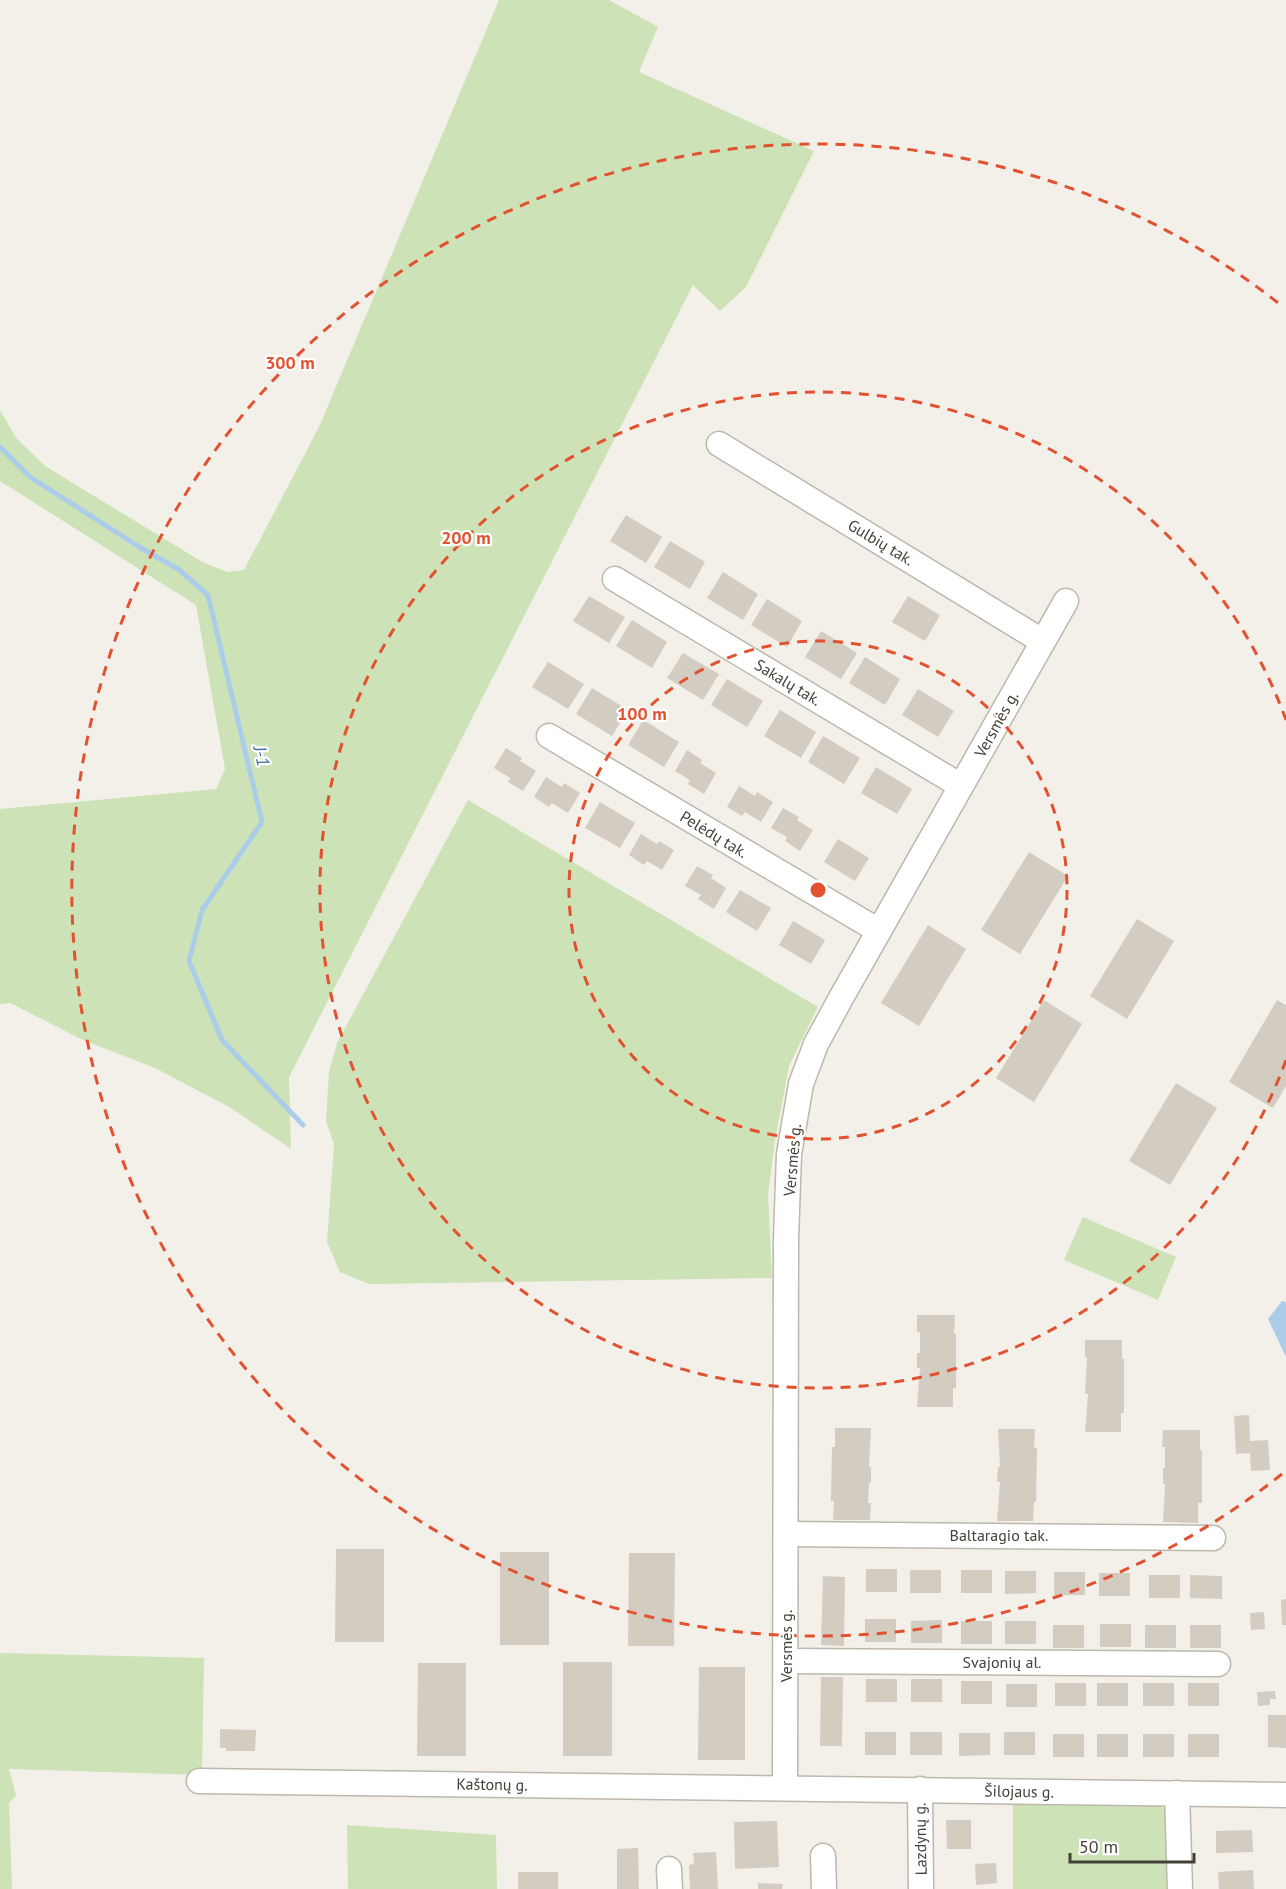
<svg xmlns="http://www.w3.org/2000/svg" width="1286" height="1889" font-family="'PT Sans',sans-serif">
<rect width="100%" height="100%" fill="#f3f0e9"/>
<g fill="#cde2b6">
<polygon points="499,0 609,0 658,27 639,72 814,151 746,287 720,311 693,285 289,1077 291,1149 231,1108 157,1069 81,1039 10,1003 0,1004 0,809 216,789 225,769 196,605 0,481 0,410 16,438 45,466 204,563 228,572 244,570 319,427"/>
<polygon points="468,800 818,1007 789,1066 775,1140 768,1195 772,1278 369,1284 340,1272 327,1242 334,1144 326,1121 329,1072 337,1043"/>
<polygon points="1083,1217 1176,1257 1158,1300 1064,1260"/>
<polygon points="0,1653 204,1658 202,1775 9,1769 16,1795 9,1803 12,1889 0,1889"/>
<polygon points="1156,1802 1169,1814 1170,1889 1013,1889 1013,1803"/>
<polygon points="347,1825 496,1835 497,1889 348,1889"/>
</g>
<polygon fill="#accde9" points="1282,1301 1286,1302 1286,1357 1268,1319"/>
<g fill="none" stroke-linecap="round" stroke-linejoin="round">
<polyline stroke="#accde9" stroke-width="5" points="0,447 30,477 141,548 178,569 208,595 262,822 202,910 189,961 222,1040 303,1125"/>
</g>
<g fill="#d3ccc0">
<polygon points="626,515 662,537 646,563 610,541"/>
<polygon points="670,541 705,562 690,589 654,567"/>
<polygon points="723,572 758,594 743,620 707,598"/>
<polygon points="589,596 625,617 609,643 573,621"/>
<polygon points="908,596 940,615 925,641 892,622"/>
<polygon points="767,599 802,621 787,647 751,625"/>
<polygon points="632,620 667,642 652,668 616,646"/>
<polygon points="821,631 857,653 841,679 805,657"/>
<polygon points="683,653 719,674 703,700 667,678"/>
<polygon points="865,657 900,679 885,705 849,683"/>
<polygon points="548,662 584,684 568,709 532,687"/>
<polygon points="727,679 763,701 747,727 711,705"/>
<polygon points="592,688 628,710 612,736 576,714"/>
<polygon points="918,689 954,711 938,737 902,715"/>
<polygon points="780,710 816,732 801,758 764,736"/>
<polygon points="643,720 679,742 664,767 628,745"/>
<polygon points="823,736 860,758 844,784 808,762"/>
<polygon points="506,748 522,758 520,761 536,771 523,791 508,782 510,778 494,768"/>
<polygon points="687,750 702,760 700,763 716,773 704,794 688,784 690,780 675,771"/>
<polygon points="876,767 912,789 897,814 861,793"/>
<polygon points="546,777 562,787 564,783 580,793 568,813 552,803 549,807 534,797"/>
<polygon points="739,786 755,796 757,792 773,802 761,822 745,812 742,816 727,807"/>
<polygon points="600,802 635,823 620,848 585,828"/>
<polygon points="783,808 799,817 797,820 813,830 800,851 785,841 787,837 771,828"/>
<polygon points="641,834 657,844 659,841 674,850 662,870 647,861 644,865 629,855"/>
<polygon points="838,839 869,858 855,881 824,862"/>
<polygon points="1029,852 1068,876 1020,954 981,930"/>
<polygon points="697,866 713,875 711,878 726,888 714,909 698,899 701,895 685,886"/>
<polygon points="740,890 771,908 757,931 726,912"/>
<polygon points="1137,919 1174,941 1127,1019 1090,996"/>
<polygon points="793,921 825,940 811,964 779,945"/>
<polygon points="928,925 966,949 919,1026 881,1003"/>
<polygon points="1044,1000 1082,1024 1034,1102 996,1078"/>
<polygon points="1277,1000 1286,1005 1286,1086 1273,1108 1229,1082"/>
<polygon points="1176,1083 1217,1108 1170,1185 1129,1161"/>
<polygon points="917,1315 955,1315 954,1334 956,1334 956,1388 953,1388 953,1407 917,1407 920,1368 917,1368 917,1353 920,1353 920,1332 917,1332"/>
<polygon points="1085,1340 1122,1340 1122,1359 1124,1359 1124,1413 1121,1413 1121,1432 1085,1432 1088,1394 1085,1393 1087,1357 1085,1357"/>
<polygon points="1249,1415 1250,1441 1268,1440 1270,1470 1251,1471 1250,1453 1236,1454 1234,1416"/>
<polygon points="835,1428 871,1428 869,1467 871,1467 871,1483 869,1483 868,1503 871,1503 870,1520 833,1520 834,1501 831,1501 832,1447 835,1447"/>
<polygon points="998,1429 1035,1429 1034,1448 1037,1448 1036,1502 1034,1502 1033,1521 997,1521 1000,1482 997,1482 998,1467 1000,1467"/>
<polygon points="1163,1430 1200,1430 1200,1450 1202,1450 1202,1503 1198,1503 1198,1523 1163,1522 1165,1484 1163,1484 1163,1468 1165,1468 1165,1447 1162,1447"/>
<polygon points="336,1549 384,1549 384,1642 335,1642"/>
<rect x="500" y="1552" width="49" height="93"/>
<polygon points="629,1553 675,1553 674,1646 628,1646"/>
<rect x="866" y="1569" width="31" height="23"/>
<rect x="910" y="1570" width="31" height="23"/>
<rect x="961" y="1570" width="31" height="23"/>
<polygon points="1005,1571 1036,1571 1036,1593 1005,1594"/>
<rect x="1054" y="1572" width="31" height="23"/>
<rect x="1099" y="1573" width="31" height="23"/>
<rect x="1149" y="1575" width="31" height="23"/>
<polygon points="1190,1575 1222,1576 1222,1599 1190,1598"/>
<polygon points="823,1576 845,1577 844,1646 821,1645"/>
<polygon points="1286,1599 1286,1625 1282,1625 1281,1600"/>
<polygon points="1264,1612 1265,1629 1251,1630 1250,1613"/>
<rect x="865" y="1619" width="31" height="23"/>
<polygon points="942,1620 942,1643 911,1643 911,1621"/>
<rect x="961" y="1621" width="31" height="23"/>
<rect x="1005" y="1621" width="31" height="23"/>
<rect x="1100" y="1624" width="31" height="23"/>
<rect x="1053" y="1625" width="31" height="23"/>
<rect x="1145" y="1625" width="31" height="23"/>
<rect x="1190" y="1625" width="31" height="23"/>
<rect x="563" y="1662" width="49" height="94"/>
<polygon points="418,1663 466,1663 466,1756 417,1756"/>
<polygon points="699,1667 745,1667 745,1760 698,1760"/>
<polygon points="821,1677 843,1677 842,1746 820,1746"/>
<rect x="866" y="1679" width="31" height="23"/>
<rect x="911" y="1679" width="31" height="23"/>
<rect x="961" y="1681" width="31" height="23"/>
<rect x="1055" y="1683" width="31" height="23"/>
<rect x="1097" y="1683" width="31" height="23"/>
<rect x="1143" y="1683" width="31" height="23"/>
<rect x="1188" y="1683" width="31" height="23"/>
<rect x="1006" y="1684" width="31" height="23"/>
<polygon points="1275,1691 1276,1699 1270,1699 1270,1705 1258,1706 1257,1692"/>
<polygon points="1268,1715 1286,1715 1286,1748 1268,1747"/>
<polygon points="220,1729 256,1730 255,1751 226,1751 226,1748 220,1748"/>
<rect x="865" y="1732" width="31" height="23"/>
<rect x="910" y="1732" width="32" height="23"/>
<rect x="1004" y="1732" width="31" height="23"/>
<polygon points="959,1733 990,1733 990,1755 959,1756"/>
<rect x="1053" y="1734" width="31" height="23"/>
<rect x="1097" y="1734" width="31" height="23"/>
<rect x="1143" y="1734" width="31" height="23"/>
<rect x="1188" y="1734" width="31" height="23"/>
<polygon points="946,1820 971,1820 971,1849 947,1849"/>
<polygon points="777,1821 779,1867 735,1869 734,1822"/>
<polygon points="1252,1830 1253,1852 1216,1853 1216,1831"/>
<polygon points="638,1848 639,1889 617,1889 617,1849"/>
<polygon points="716,1852 718,1889 690,1889 689,1865 694,1864 693,1853"/>
<polygon points="996,1863 997,1883 976,1885 975,1864"/>
<polygon points="1253,1870 1254,1889 1219,1889 1218,1872"/>
<rect x="518" y="1872" width="40" height="17"/>
<polygon points="758,1883 783,1884 782,1889 758,1889"/>
</g>
<g fill="none" stroke-linecap="round" stroke-linejoin="round">
<defs>
<g id="minor">
<polyline points="719,444 1042,641"/>
<polyline points="615,579 961,786"/>
<polyline points="549,736 879,931"/>
<polyline points="786,1534 1213,1538"/>
<polyline points="786,1661 1218,1664"/>
<polyline points="199,1781 1286,1795"/>
<polyline points="785,1788 786,1239 789,1154 801,1084 816,1044 841,998 1066,601"/>
<polyline points="920,1789 921,1889"/>
<polyline points="1177,1793 1180,1889"/>
<polyline points="823,1856 824,1889"/>
<polyline points="669,1869 670,1889"/>
</g>
</defs>
<use href="#minor" stroke="#bdb8ac" stroke-width="27"/>
<use href="#minor" stroke="#fff" stroke-width="24"/>
</g>
<g fill="none" stroke="#e35230" stroke-width="3" stroke-dasharray="10 8">
<circle cx="818" cy="890" r="249"/>
<path d="M1286 1060A498 498 0 1 1 1286 720"/>
<path d="M1282 1474A746 746 0 1 1 1282 306"/>
</g>
<g text-anchor="middle" dominant-baseline="central" stroke-width="4.5" stroke-linejoin="round" paint-order="stroke">
<g font-size="16" fill="#454138" stroke="#fff">
<text transform="translate(881 542) rotate(31)">Gulbių tak.</text>
<text transform="translate(788 682) rotate(31)">Sakalų tak.</text>
<text transform="translate(996 724) rotate(-61)">Versmės g.</text>
<text transform="translate(714 834) rotate(31)">Pelėdų tak.</text>
<text transform="translate(792 1160) rotate(-85)">Versmės g.</text>
<text x="999" y="1535">Baltaragio tak.</text>
<text transform="translate(786 1646) rotate(-90)">Versmės g.</text>
<text x="1002" y="1662">Svajonių al.</text>
<text transform="translate(492 1784) rotate(1)">Kaštonų g.</text>
<text transform="translate(1019 1791) rotate(1)">Šilojaus g.</text>
<text transform="translate(920 1839) rotate(-91)">Lazdynų g.</text>
</g>
<g font-size="18" font-style="italic" fill="#3c75a6" stroke="#fff">
<text transform="translate(262 756) rotate(77)">J-1</text>
</g>
</g>
<circle cx="818" cy="890" r="9" fill="#e35230" stroke="#fff" stroke-width="3"/>
<g font-size="18" text-anchor="middle" font-weight="bold" fill="#e35230" stroke="#fff" stroke-width="4.5" stroke-linejoin="round" paint-order="stroke">
<text x="290" y="369">300 m</text>
<text x="466" y="544">200 m</text>
<text x="642" y="720">100 m</text>
</g>
<path d="M1070 1853v9h124v-9" fill="none" stroke="#454138" stroke-width="3"/>
<text x="1079" y="1853" font-size="18" fill="#454138" stroke="#ffffff" stroke-width="4.5" paint-order="stroke">50 m</text>
</svg>
